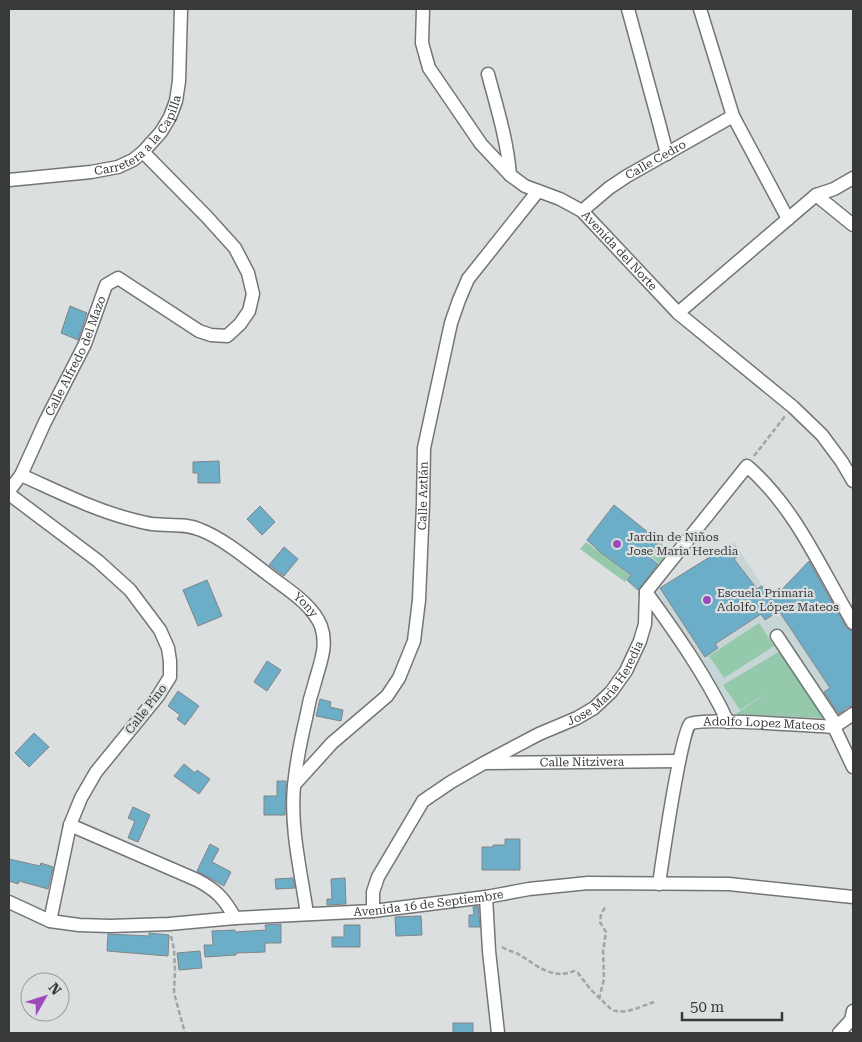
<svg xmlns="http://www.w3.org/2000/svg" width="862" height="1042" font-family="'Roboto Serif',serif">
<rect width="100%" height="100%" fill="#dbdfe0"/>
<polygon fill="#c7d5d6" points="734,542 848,716 826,722 736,716 651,593"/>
<g fill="#95c9ab">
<polygon points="586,542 630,575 625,582 580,549"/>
<polygon points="659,542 670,551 660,564 649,555"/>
<polygon points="759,623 774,646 724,678 709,656"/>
<polygon points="780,651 825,718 736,714 771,691 740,710 723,685"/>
</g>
<g fill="#6cadc8" stroke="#828587">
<polygon points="70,306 87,313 78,340 61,333"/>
<polygon points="219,461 220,483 198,483 198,473 193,473 193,462"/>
<polygon points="614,505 659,541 648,556 658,564 638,590 627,580 631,575 600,552 587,540"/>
<polygon points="260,506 275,522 262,535 247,519"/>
<polygon points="729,545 737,557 734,559 757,589 762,586 772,600 809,561 846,627 849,630 853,631 853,706 848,707 839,714 824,692 830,688 779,611 765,620 761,614 715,644 718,648 705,657 660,588"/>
<polygon points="284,547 298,559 284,576 269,565"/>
<polygon points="207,580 222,616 198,626 183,590"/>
<polygon points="267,661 281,670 267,691 254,682"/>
<polygon points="178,691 199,706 185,725 177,719 180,715 168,706"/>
<polygon points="320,699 331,702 330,707 343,710 341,721 316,716"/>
<polygon points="34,733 49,747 29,767 15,753"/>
<polygon points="184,764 195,773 197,770 210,779 199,794 174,776"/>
<polygon points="277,781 286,781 285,815 264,815 264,796 277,796"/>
<polygon points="133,807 150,815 138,842 128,838 135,821 128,818"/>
<polygon points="505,839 520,839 520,870 482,870 482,847 493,847 493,845 505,845"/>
<polygon points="210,844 219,849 212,862 231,872 224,886 197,871"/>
<polygon points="9,859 40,866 41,863 53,867 48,889 19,881 18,884 9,881"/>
<polygon points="293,878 295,888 276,889 275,879"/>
<polygon points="345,878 346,904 327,905 327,899 332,899 331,879"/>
<polygon points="478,906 480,927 469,927 469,915 474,915 473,907"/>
<polygon points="421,916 422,935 396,936 395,917"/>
<polygon points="281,924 281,943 265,943 265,952 236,953 236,955 205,957 204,945 213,945 212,931 235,930 235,932 266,930 265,925"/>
<polygon points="344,925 360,925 360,947 332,947 332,937 344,937"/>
<polygon points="149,933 169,935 168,956 107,951 108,934 149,936"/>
<polygon points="200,951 202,968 179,970 177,953"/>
<rect x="453" y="1023" width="20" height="10"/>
</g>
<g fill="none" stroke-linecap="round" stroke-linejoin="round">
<defs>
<g id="minor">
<path id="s1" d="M 423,9 L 422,43 L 429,68 L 481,144 L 510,175 L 525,186 L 560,199 L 582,211 L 678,313 L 793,407 L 822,435 L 842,462 L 853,481"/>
<polyline points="628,9 659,123 667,154"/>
<polyline points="700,9 733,116 788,219"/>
<path d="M 488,74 C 497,108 507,139 510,175"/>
<path id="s2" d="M 9,180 L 91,172 L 118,167 L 133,160 L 143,152 L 161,132 L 170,117 L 176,101 L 179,81 L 181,9"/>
<polyline points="816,195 853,225"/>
<path id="s3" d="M 582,211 L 609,188 L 627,176 L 733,116"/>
<polyline points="678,313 816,195 834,189 853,178"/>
<path id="s4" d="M 21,475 C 57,491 92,509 130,519 C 138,521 145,523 152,524 C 169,526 186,523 201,530 C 224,539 250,561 270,576 C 288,590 312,604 321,626 C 328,646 320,663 315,682 C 311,694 308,706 306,718 C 301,739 296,765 294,786 C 290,828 301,872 307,914"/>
<path id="s5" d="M 9,491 L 21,475 L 45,422 L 85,344 L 106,285 L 118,278 L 199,331 L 211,335 L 227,336 L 240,324 L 249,311 L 253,294 L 248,273 L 235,248 L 207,217 L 143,152"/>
<polyline points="9,494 98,561 130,590 160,630 168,648 170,661 170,677 158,696 96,772 81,798 70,825 50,921"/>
<path d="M 646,592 C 676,633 706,676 728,722"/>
<polyline points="777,636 833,720 834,727 853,767"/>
<polyline points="834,727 853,714"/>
<path id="s6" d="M 487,763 L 679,761"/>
<path id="s7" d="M 294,785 L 332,743 L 387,696 L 399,678 L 414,641 L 419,600 L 423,504 L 424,448 L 451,323 L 459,300 L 468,279 L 538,191"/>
<path d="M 70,825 L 197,880 C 216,890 224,898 235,918"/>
<path id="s8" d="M 659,884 C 662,863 681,731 690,724 C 700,717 815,726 834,727"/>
<polyline points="486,897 489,951 498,1033"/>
<path id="s9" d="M 9,902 L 50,921 L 79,925 L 110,926 L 169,924 L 235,918 L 373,911 L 486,897 L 529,889 L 588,883 L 729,884 L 853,897"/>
<path id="s10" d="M 373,911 L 373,892 L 378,877 L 423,801 L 451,782 L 484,763 L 539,734 L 577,718 L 594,708 L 611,692 L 626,671 L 640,641 L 645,624 L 646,592 L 747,466 C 795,507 821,569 853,623"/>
<polyline points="839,1033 851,1020 853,1011"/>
</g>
</defs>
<use href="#minor" stroke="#737677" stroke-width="15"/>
<g stroke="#a1a5a5" stroke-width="2.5" stroke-dasharray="5 2.5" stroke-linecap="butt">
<polyline points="754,456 786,415"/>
<polyline points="171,936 174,949 175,970 174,993 185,1033"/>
<path d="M 502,947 C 508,951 515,952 520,955 C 538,966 552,980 574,971 L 578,973 L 591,990 L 612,1010 C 626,1015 641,1006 654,1002"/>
<polyline points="599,999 604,979 603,951 606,932 600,922 601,914 606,906"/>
</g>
<use href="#minor" stroke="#fff" stroke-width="12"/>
</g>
<g fill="#9b4bbb" stroke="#dbdfe0" stroke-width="2">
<circle cx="617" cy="544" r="5"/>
<circle cx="707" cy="600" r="5"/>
</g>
<g text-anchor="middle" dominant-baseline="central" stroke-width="4.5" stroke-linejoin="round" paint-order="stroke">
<g font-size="12" fill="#383a3a" stroke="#dbdfe0">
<text stroke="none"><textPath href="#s2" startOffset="146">Carretera a la Capilla</textPath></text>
<text stroke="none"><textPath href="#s3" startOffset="90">Calle Cedro</textPath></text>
<text stroke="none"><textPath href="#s1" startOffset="330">Avenida del Norte</textPath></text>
<text stroke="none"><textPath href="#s5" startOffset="151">Calle Alfredo del Mazo</textPath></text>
<text stroke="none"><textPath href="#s7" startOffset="336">Calle Aztlán</textPath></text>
<text stroke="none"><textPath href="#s4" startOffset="319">Yony</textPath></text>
<text stroke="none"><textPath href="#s10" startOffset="344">Jose Maria Heredia</textPath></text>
<text transform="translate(146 709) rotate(-52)">Calle Pino</text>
<text stroke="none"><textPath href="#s8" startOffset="238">Adolfo Lopez Mateos</textPath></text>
<text stroke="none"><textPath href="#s6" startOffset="95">Calle Nitzivera</textPath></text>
<text stroke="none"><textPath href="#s9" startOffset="425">Avenida 16 de Septiembre</textPath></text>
</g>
<g font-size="12" fill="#383a3a" stroke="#dbdfe0" text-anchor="start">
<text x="627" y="537">Jardin de Niños<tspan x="627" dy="14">Jose Maria Heredia</tspan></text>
<text x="717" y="593">Escuela Primaria<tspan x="717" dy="14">Adolfo López Mateos</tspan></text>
</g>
</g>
<rect width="862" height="1042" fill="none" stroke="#383a3a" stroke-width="20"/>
<g transform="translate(45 997) rotate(51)"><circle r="24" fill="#dbdfe0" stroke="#9a9d9e"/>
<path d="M0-4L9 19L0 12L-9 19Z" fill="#9b4bbb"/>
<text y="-8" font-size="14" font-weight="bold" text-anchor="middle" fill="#383a3a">N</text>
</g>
<path d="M682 1012v8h100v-8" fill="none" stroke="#383a3a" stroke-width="2.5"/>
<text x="690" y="1012" font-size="15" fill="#383a3a" stroke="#dbdfe0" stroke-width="4" paint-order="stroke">50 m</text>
</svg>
